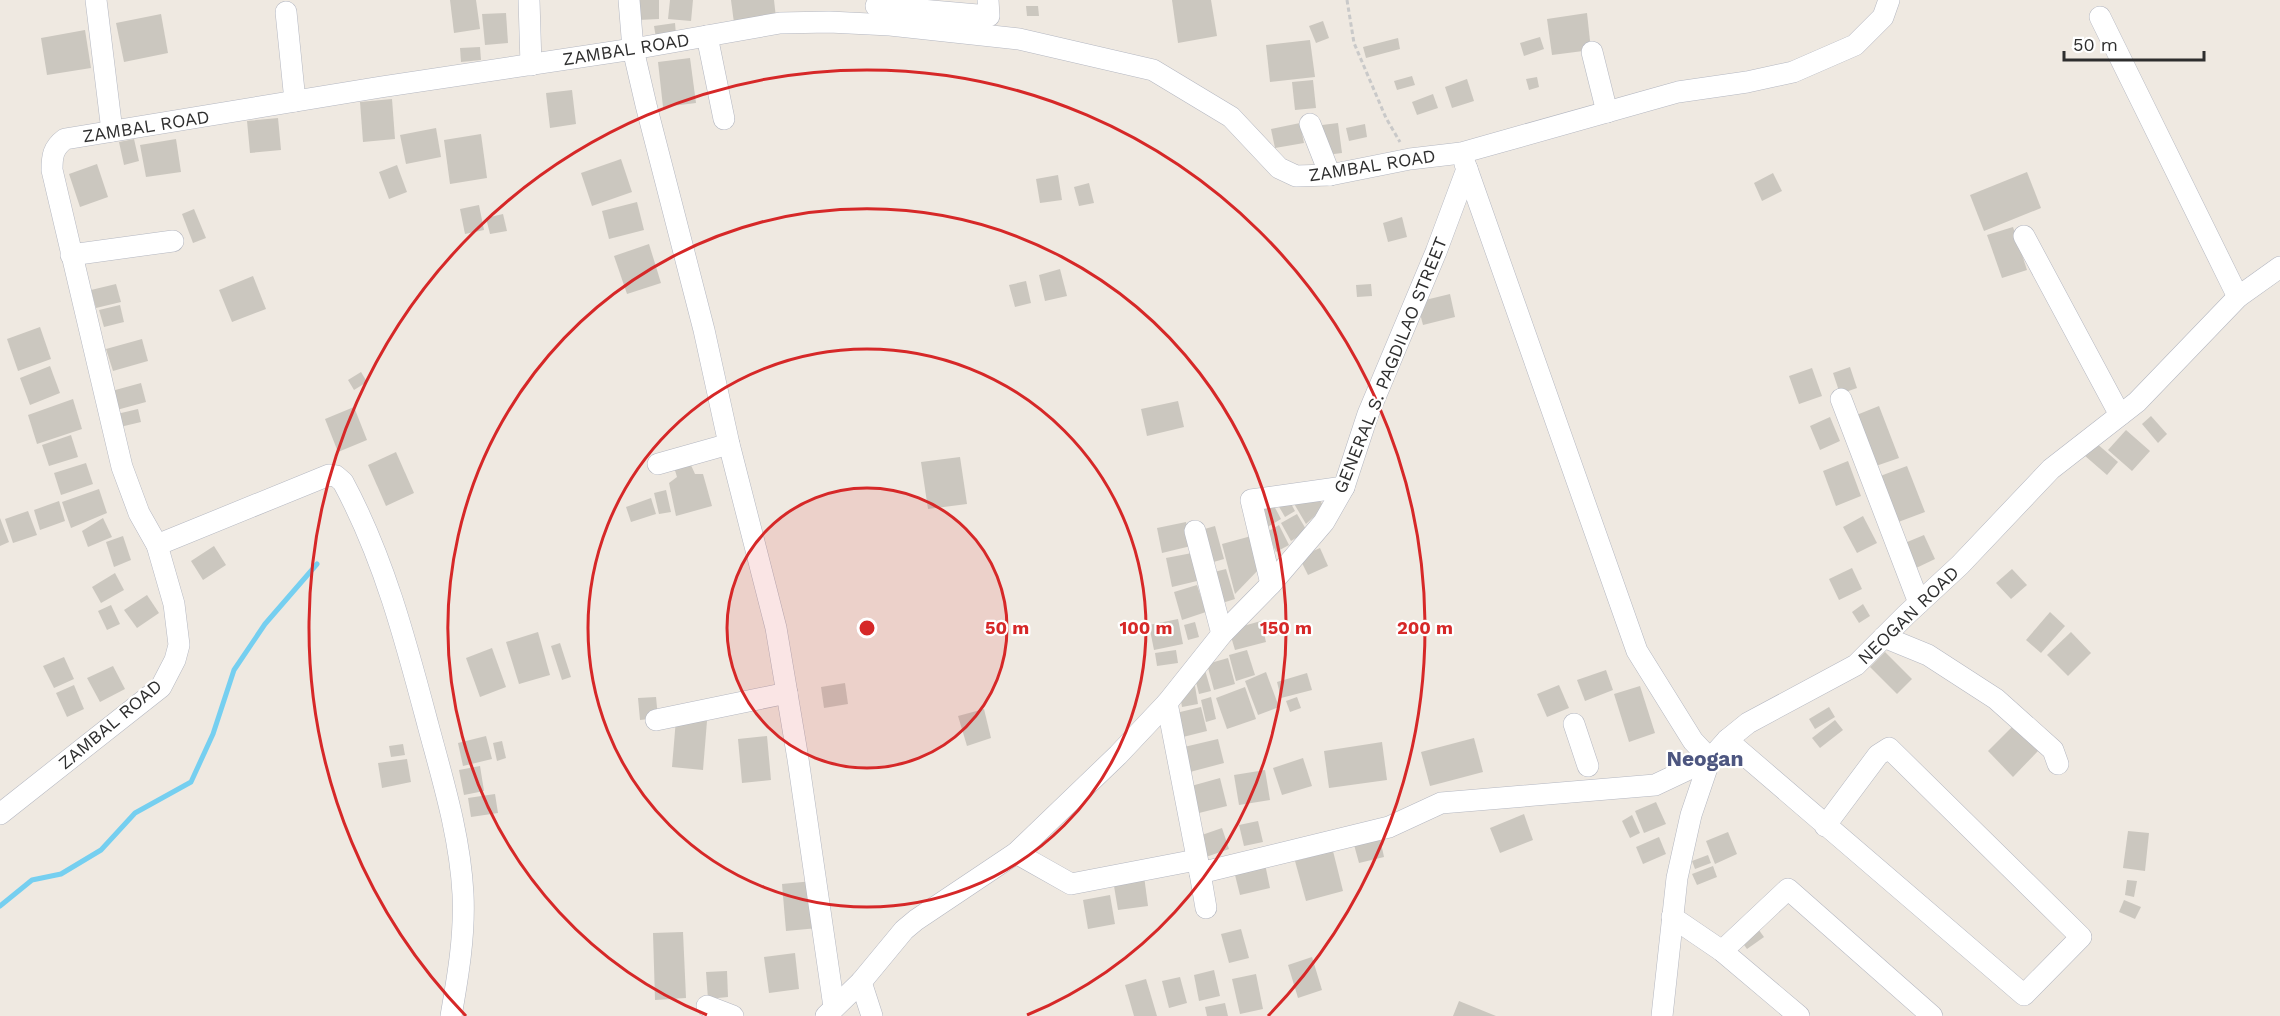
<svg xmlns="http://www.w3.org/2000/svg" width="2280" height="1016" font-family="'Work Sans',sans-serif">
<rect width="100%" height="100%" fill="#efe9e1"/>
<g fill="none" stroke-linecap="round" stroke-linejoin="round">
<polyline stroke="#75cff0" stroke-width="5" points="0,906 32,880 61,874 101,850 135,813 191,782 213,734 234,670 265,624 317,564"/>
</g>
<g fill="#cbc7bf">
<polygon points="450,0 476,0 480,29 454,33"/>
<polygon points="638,0 659,0 659,19 638,20"/>
<polygon points="670,0 693,0 691,21 668,19"/>
<polygon points="731,0 774,0 776,18 734,23"/>
<polygon points="1172,0 1211,0 1217,36 1178,43"/>
<polygon points="1026,6 1038,6 1039,16 1027,16"/>
<polygon points="506,13 508,43 485,45 482,14"/>
<polygon points="1587,13 1591,50 1552,55 1547,19"/>
<polygon points="161,14 168,53 124,62 116,23"/>
<polygon points="1323,21 1329,38 1316,43 1309,26"/>
<polygon points="675,23 676,35 656,38 654,26"/>
<polygon points="85,30 91,68 47,75 41,38"/>
<polygon points="1540,37 1544,49 1524,56 1520,43"/>
<polygon points="1398,38 1400,49 1366,58 1363,47"/>
<polygon points="1310,40 1315,77 1270,82 1266,45"/>
<polygon points="480,47 481,60 461,62 460,48"/>
<polygon points="690,58 696,103 663,107 658,62"/>
<polygon points="1412,76 1415,85 1397,90 1394,81"/>
<polygon points="1537,77 1539,87 1529,90 1526,79"/>
<polygon points="1467,79 1474,101 1452,108 1445,87"/>
<polygon points="1313,80 1316,108 1295,110 1292,82"/>
<polygon points="572,90 576,124 550,128 546,93"/>
<polygon points="1433,94 1438,108 1417,115 1412,102"/>
<polygon points="392,99 395,139 363,142 360,102"/>
<polygon points="278,118 281,150 250,153 247,121"/>
<polygon points="1300,123 1304,143 1275,148 1271,129"/>
<polygon points="1338,123 1342,153 1326,155 1322,125"/>
<polygon points="1365,124 1367,137 1349,141 1346,128"/>
<polygon points="436,128 441,157 406,164 400,135"/>
<polygon points="481,134 487,178 450,184 444,140"/>
<polygon points="134,139 139,161 124,165 119,142"/>
<polygon points="176,139 181,172 146,177 140,145"/>
<polygon points="621,159 632,192 592,206 581,173"/>
<polygon points="97,164 108,197 80,207 69,174"/>
<polygon points="397,165 407,192 389,199 379,172"/>
<polygon points="2027,172 2041,208 1984,231 1970,195"/>
<polygon points="1773,173 1782,191 1762,201 1754,183"/>
<polygon points="1058,175 1062,200 1040,203 1036,179"/>
<polygon points="1089,183 1094,203 1079,206 1074,187"/>
<polygon points="637,202 644,230 609,239 602,211"/>
<polygon points="479,205 484,230 465,234 460,209"/>
<polygon points="194,209 206,238 193,243 182,214"/>
<polygon points="503,214 507,231 490,234 486,218"/>
<polygon points="1402,217 1407,237 1388,242 1383,223"/>
<polygon points="2013,227 2027,270 2002,278 1987,235"/>
<polygon points="649,244 661,283 627,294 614,256"/>
<polygon points="1060,269 1067,296 1045,301 1039,275"/>
<polygon points="253,276 266,309 232,322 219,290"/>
<polygon points="1026,281 1031,303 1015,307 1009,285"/>
<polygon points="116,284 121,302 96,308 91,290"/>
<polygon points="1371,284 1372,296 1357,297 1356,285"/>
<polygon points="1450,294 1455,317 1423,325 1417,302"/>
<polygon points="120,305 124,322 104,327 99,310"/>
<polygon points="40,327 51,359 18,371 7,339"/>
<polygon points="142,339 148,361 113,371 106,349"/>
<polygon points="50,366 60,393 30,405 20,378"/>
<polygon points="1850,367 1857,388 1840,394 1833,373"/>
<polygon points="1812,368 1822,396 1799,404 1789,376"/>
<polygon points="361,372 367,382 354,390 348,380"/>
<polygon points="141,383 146,402 113,411 108,392"/>
<polygon points="73,399 82,429 37,444 28,415"/>
<polygon points="1178,401 1184,427 1147,436 1141,409"/>
<polygon points="1879,406 1899,458 1873,467 1854,416"/>
<polygon points="354,407 367,440 338,452 325,419"/>
<polygon points="138,409 141,422 120,427 117,414"/>
<polygon points="2151,416 2167,434 2158,443 2142,424"/>
<polygon points="1830,417 1840,441 1820,450 1810,426"/>
<polygon points="2126,430 2150,451 2132,471 2108,450"/>
<polygon points="71,435 78,457 49,466 42,445"/>
<polygon points="2095,442 2118,462 2107,475 2084,455"/>
<polygon points="396,452 414,493 386,506 368,465"/>
<polygon points="960,457 967,504 928,509 921,462"/>
<polygon points="1848,461 1861,496 1836,506 1823,471"/>
<polygon points="86,463 93,484 61,495 54,473"/>
<polygon points="690,463 695,474 703,474 712,506 676,516 669,483 677,477 674,467"/>
<polygon points="1907,466 1925,512 1893,524 1875,478"/>
<polygon points="99,489 107,513 71,528 62,502"/>
<polygon points="666,490 671,512 659,514 654,493"/>
<polygon points="1316,494 1324,507 1306,524 1293,502"/>
<polygon points="651,498 656,514 631,522 626,507"/>
<polygon points="1288,498 1295,511 1285,517 1278,505"/>
<polygon points="59,501 65,521 40,530 34,510"/>
<polygon points="1272,502 1281,519 1264,529 1254,511"/>
<polygon points="28,511 37,535 13,543 5,519"/>
<polygon points="1297,514 1307,531 1291,541 1281,523"/>
<polygon points="1863,516 1877,543 1857,553 1843,527"/>
<polygon points="0,518 9,542 0,546"/>
<polygon points="103,518 112,537 88,547 82,531"/>
<polygon points="1186,522 1191,546 1162,553 1157,528"/>
<polygon points="1279,525 1289,545 1276,552 1267,532"/>
<polygon points="1215,526 1224,559 1210,563 1201,530"/>
<polygon points="1255,535 1262,566 1235,594 1222,544"/>
<polygon points="1924,535 1935,559 1912,570 1900,545"/>
<polygon points="123,536 131,560 114,567 106,542"/>
<polygon points="214,546 226,565 203,580 191,561"/>
<polygon points="1320,548 1328,566 1308,575 1299,557"/>
<polygon points="1192,553 1197,581 1172,587 1166,558"/>
<polygon points="1852,568 1862,589 1839,600 1829,579"/>
<polygon points="1226,569 1235,599 1219,604 1210,573"/>
<polygon points="2012,569 2027,585 2011,599 1996,583"/>
<polygon points="115,573 124,590 101,603 92,587"/>
<polygon points="1197,585 1206,612 1182,620 1174,592"/>
<polygon points="147,595 159,613 137,628 124,610"/>
<polygon points="1863,604 1870,616 1859,623 1852,612"/>
<polygon points="111,605 120,624 107,630 98,611"/>
<polygon points="2050,612 2065,626 2041,653 2026,640"/>
<polygon points="1178,619 1183,644 1154,650 1149,625"/>
<polygon points="1261,621 1266,642 1235,650 1229,630"/>
<polygon points="1195,622 1199,637 1188,640 1184,625"/>
<polygon points="538,632 550,675 519,684 506,642"/>
<polygon points="2071,632 2091,653 2068,676 2047,655"/>
<polygon points="560,643 571,677 562,680 551,646"/>
<polygon points="492,648 506,687 480,697 466,658"/>
<polygon points="1176,650 1178,663 1157,666 1155,653"/>
<polygon points="1247,650 1255,675 1236,681 1229,655"/>
<polygon points="1885,652 1912,679 1897,694 1870,667"/>
<polygon points="64,657 74,679 54,688 43,666"/>
<polygon points="1228,658 1235,684 1214,690 1207,664"/>
<polygon points="113,666 125,689 100,702 87,678"/>
<polygon points="1205,670 1211,691 1199,694 1194,674"/>
<polygon points="1606,670 1613,690 1585,701 1577,680"/>
<polygon points="1266,672 1279,707 1258,715 1245,681"/>
<polygon points="1307,673 1312,690 1281,698 1277,682"/>
<polygon points="845,683 848,704 824,708 821,687"/>
<polygon points="74,685 84,709 67,717 56,693"/>
<polygon points="1559,685 1569,708 1547,717 1537,694"/>
<polygon points="1195,686 1198,704 1182,707 1179,689"/>
<polygon points="1640,686 1655,733 1629,742 1614,694"/>
<polygon points="1245,687 1256,719 1227,729 1216,698"/>
<polygon points="656,697 658,718 640,720 638,698"/>
<polygon points="1211,697 1216,719 1206,722 1201,700"/>
<polygon points="1297,697 1301,708 1290,712 1286,701"/>
<polygon points="1201,707 1207,731 1183,737 1176,713"/>
<polygon points="1829,707 1835,717 1815,729 1809,719"/>
<polygon points="984,709 991,738 967,746 958,716"/>
<polygon points="676,719 707,721 703,770 672,767"/>
<polygon points="1835,720 1843,730 1820,748 1812,738"/>
<polygon points="2013,726 2038,751 2013,777 1988,751"/>
<polygon points="486,736 492,759 463,766 458,743"/>
<polygon points="767,736 771,780 742,783 738,739"/>
<polygon points="1474,738 1483,772 1430,786 1421,752"/>
<polygon points="1218,739 1224,763 1190,772 1184,747"/>
<polygon points="502,741 506,758 497,761 493,743"/>
<polygon points="1382,742 1387,780 1329,788 1324,751"/>
<polygon points="403,744 405,755 391,757 389,746"/>
<polygon points="1303,758 1312,786 1282,795 1273,768"/>
<polygon points="407,759 411,782 382,788 378,763"/>
<polygon points="480,766 484,791 464,795 459,770"/>
<polygon points="1265,770 1270,800 1239,805 1234,775"/>
<polygon points="1220,778 1227,806 1191,815 1184,788"/>
<polygon points="495,794 498,813 471,817 468,798"/>
<polygon points="1656,802 1666,824 1644,833 1635,811"/>
<polygon points="1524,814 1533,840 1500,853 1490,828"/>
<polygon points="1632,815 1640,833 1630,838 1622,821"/>
<polygon points="1258,821 1263,842 1244,846 1239,825"/>
<polygon points="1222,828 1229,849 1206,857 1199,836"/>
<polygon points="2128,831 2149,833 2145,871 2123,868"/>
<polygon points="1728,832 1737,854 1715,864 1706,841"/>
<polygon points="1379,834 1384,857 1359,863 1353,841"/>
<polygon points="1659,837 1666,854 1643,864 1636,847"/>
<polygon points="1333,851 1343,891 1306,901 1295,861"/>
<polygon points="1708,855 1711,863 1695,869 1692,861"/>
<polygon points="1265,864 1270,888 1240,895 1234,871"/>
<polygon points="1713,866 1717,877 1697,885 1692,874"/>
<polygon points="1144,876 1148,906 1118,910 1113,880"/>
<polygon points="2127,880 2137,881 2134,897 2125,895"/>
<polygon points="813,881 818,928 786,931 782,884"/>
<polygon points="1110,895 1115,924 1088,929 1083,900"/>
<polygon points="2124,900 2141,907 2135,919 2119,912"/>
<polygon points="1756,926 1764,937 1747,949 1739,938"/>
<polygon points="1241,929 1249,958 1229,963 1221,934"/>
<polygon points="683,932 686,998 655,1000 653,933"/>
<polygon points="795,953 799,989 769,993 764,957"/>
<polygon points="1312,957 1322,990 1298,998 1288,965"/>
<polygon points="1214,970 1220,996 1199,1001 1194,975"/>
<polygon points="727,971 728,997 708,999 706,972"/>
<polygon points="1256,974 1263,1009 1240,1014 1232,979"/>
<polygon points="1180,977 1187,1003 1169,1008 1162,981"/>
<polygon points="1146,979 1157,1016 1134,1016 1125,985"/>
<polygon points="1459,1001 1496,1016 1453,1016"/>
<polygon points="1225,1003 1228,1016 1207,1016 1205,1007"/>
</g>
<g fill="none" stroke-linecap="round" stroke-linejoin="round">
<defs>
<g id="minor">
<polyline points="96,0 112,131"/>
<polyline points="529,0 531,65"/>
<polyline points="629,0 633,49 646,105 704,330 729,444 776,628 798,759 834,1007"/>
<polyline points="876,6 989,16 988,0"/>
<polyline points="286,12 295,101"/>
<polyline points="2100,17 2238,297"/>
<polyline points="707,36 724,119"/>
<polyline points="1592,52 1607,112"/>
<polyline points="1310,124 1330,175"/>
<polyline points="2024,236 2120,415"/>
<polyline points="71,255 173,241"/>
<polyline points="1841,399 1919,603"/>
<polyline points="658,464 729,444"/>
<polyline points="1195,531 1222,634"/>
<path d="M 157,545 L 329,475 L 336,476 L 343,482 C 384,558 406,642 428,725 C 443,781 460,836 463,894 C 465,935 458,976 451,1016"/>
<polyline points="1271,584 1251,500 1344,487"/>
<polyline points="1884,637 1928,655 1996,699 2053,750 2058,764"/>
<polyline points="1167,703 1200,873 1389,827 1441,803 1655,785 1710,759 1693,741 1637,651 1467,169"/>
<polyline points="656,720 787,693"/>
<polyline points="1574,724 1588,766"/>
<polyline points="1727,740 2024,995 2081,937 1889,748 1878,755 1825,826"/>
<path d="M 0,814 L 161,687 L 175,660 L 179,645 L 174,604 L 157,545 L 139,513 L 122,467 L 52,170 C 52,156 53,148 65,139 L 381,87 L 633,49 L 780,23 L 829,22 L 890,25 L 1019,39 L 1153,70 L 1231,117 L 1279,168 L 1296,176 L 1330,175 L 1410,159 L 1461,153 L 1678,92 L 1747,82 L 1793,72 L 1855,45 L 1883,17 L 1889,0"/>
<polyline points="1016,853 1071,884 1196,860"/>
<polyline points="1200,873 1206,908"/>
<polyline points="1672,917 1722,951 1799,1016"/>
<polyline points="1722,951 1788,889 1932,1016"/>
<polyline points="861,982 872,1016"/>
<polyline points="707,1006 733,1016"/>
<polyline points="826,1016 861,982 904,930 916,920 1016,853 1118,755 1167,703 1222,634 1271,584 1324,522 1344,487 1368,414 1436,252 1467,169 1465,164"/>
<polyline points="1662,1016 1677,878 1691,815 1710,759 1727,740 1748,723 1856,665 1906,615 1960,565 2051,469 2137,402 2238,297 2280,267"/>
</g>
</defs>
<use href="#minor" stroke="#b4b7c1" stroke-width="22"/>
<polyline stroke="#c9c9c9" stroke-width="3" stroke-dasharray="4.5 3" stroke-linecap="butt" points="1347,0 1354,43 1386,118 1400,142"/>
<use href="#minor" stroke="#fff" stroke-width="21"/>
</g>
<circle cx="867" cy="628" r="140" fill="#d62828" fill-opacity=".12"/>
<g fill="none" stroke="#d62828" stroke-width="3">
<circle cx="867" cy="628" r="140"/>
<circle cx="867" cy="628" r="279"/>
<path d="M707 1015A419 419 0 1 1 1027 1015"/>
<path d="M466 1016A558 558 0 1 1 1268 1016"/>
</g>
<g text-anchor="middle" dominant-baseline="central" stroke-width="4.5" stroke-linejoin="round" paint-order="stroke">
<g font-size="18" fill="#2e2e2e" stroke="#fff">
<text transform="translate(626 49) rotate(-9)">ZAMBAL ROAD</text>
<text transform="translate(146 126) rotate(-9)">ZAMBAL ROAD</text>
<text transform="translate(1372 165) rotate(-9)">ZAMBAL ROAD</text>
<text transform="translate(1390 365) rotate(-68)">GENERAL S. PAGDILAO STREET</text>
<text transform="translate(1908 615) rotate(-44)">NEOGAN ROAD</text>
<text transform="translate(110 724) rotate(-40)">ZAMBAL ROAD</text>
</g>
<g font-size="21" font-weight="bold" fill="#4d5680" stroke="#fff">
<text x="1705" y="758">Neogan</text>
</g>
</g>
<circle cx="867" cy="628" r="9" fill="#d62828" stroke="#fff" stroke-width="3"/>
<g font-size="18" text-anchor="middle" font-weight="bold" fill="#d62828" stroke="#fff" stroke-width="4.5" stroke-linejoin="round" paint-order="stroke">
<text x="1007" y="634">50 m</text>
<text x="1146" y="634">100 m</text>
<text x="1286" y="634">150 m</text>
<text x="1425" y="634">200 m</text>
</g>
<path d="M2064 51v9h140v-9" fill="none" stroke="#2e2e2e" stroke-width="3"/>
<text x="2073" y="51" font-size="18" fill="#2e2e2e" stroke="#ffffff" stroke-width="4.5" paint-order="stroke">50 m</text>
</svg>
